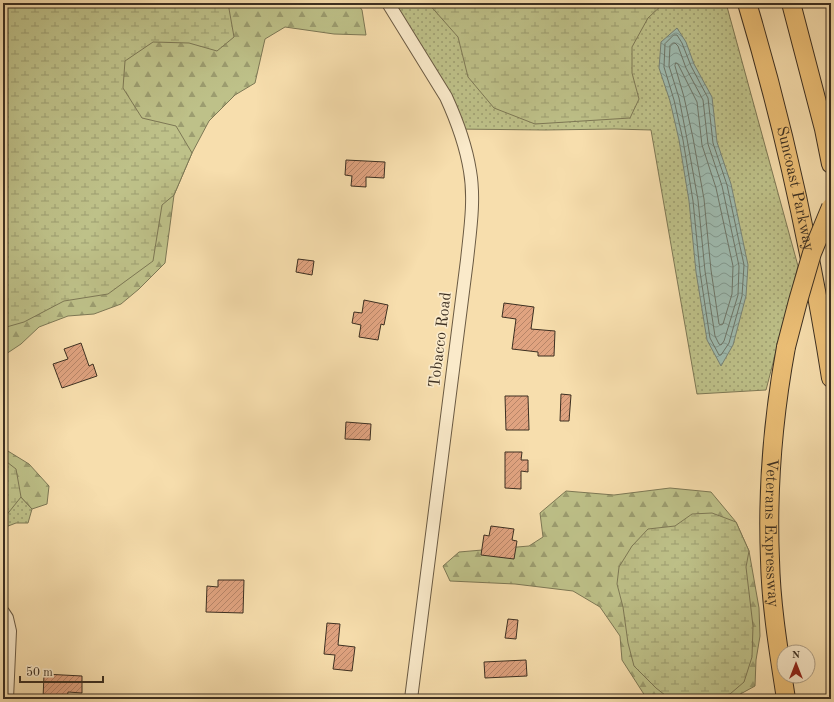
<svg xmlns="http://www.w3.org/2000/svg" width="834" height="702" font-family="'Old Standard TT',serif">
<defs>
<pattern id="grass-dots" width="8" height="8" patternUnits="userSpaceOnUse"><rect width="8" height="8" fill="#bec189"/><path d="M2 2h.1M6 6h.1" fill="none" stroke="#9c9d70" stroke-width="1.8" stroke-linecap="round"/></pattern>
<pattern id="forest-firs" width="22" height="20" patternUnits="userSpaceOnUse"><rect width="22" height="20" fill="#bec189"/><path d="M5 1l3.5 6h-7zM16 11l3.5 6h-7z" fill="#9c9d70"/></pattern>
<pattern id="wetland-marsh" width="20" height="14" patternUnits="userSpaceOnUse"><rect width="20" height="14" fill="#bec189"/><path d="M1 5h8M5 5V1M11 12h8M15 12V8" fill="none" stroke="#9c9d70"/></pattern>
<pattern id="water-waves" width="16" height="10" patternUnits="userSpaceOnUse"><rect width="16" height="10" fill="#9ebbb0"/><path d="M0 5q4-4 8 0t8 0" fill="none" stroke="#82988f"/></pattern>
<pattern id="building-hatch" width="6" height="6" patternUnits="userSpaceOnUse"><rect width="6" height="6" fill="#e0a380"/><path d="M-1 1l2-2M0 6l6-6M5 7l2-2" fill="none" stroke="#b78568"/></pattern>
</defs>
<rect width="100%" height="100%" fill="#f7dead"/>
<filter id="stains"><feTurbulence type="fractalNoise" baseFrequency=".005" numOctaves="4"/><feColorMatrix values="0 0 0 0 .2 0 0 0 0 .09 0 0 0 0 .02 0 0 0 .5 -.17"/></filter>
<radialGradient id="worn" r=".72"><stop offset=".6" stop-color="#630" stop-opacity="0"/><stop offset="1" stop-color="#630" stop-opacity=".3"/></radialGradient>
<g fill="url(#grass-dots)" stroke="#7d7855">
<polygon points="385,3 726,3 798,266 766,390 697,394 651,130 615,129 545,130 453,129 437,87"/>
<polygon points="3,481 8,483 32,509 28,523 16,523 3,528"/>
</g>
<g fill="url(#forest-firs)" stroke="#7d7855">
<polygon points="3,3 357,3 362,10 366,35 334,34 285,27 265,39 255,83 235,95 209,121 192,153 174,195 165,263 139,289 121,304 94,314 68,316 39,327 21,344 3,356"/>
<polygon points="3,448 29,464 49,486 47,504 32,509 8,483 3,481"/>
<polygon points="670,488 711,492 736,522 749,551 759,608 760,636 756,660 755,686 735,697 727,699 647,699 622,660 620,636 600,607 573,591 515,584 450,581 443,566 459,552 529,546 543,537 540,513 566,491 614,495"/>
</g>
<g fill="url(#wetland-marsh)" stroke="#7d7855">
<polygon points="3,3 228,3 234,37 217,51 189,43 153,42 125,61 123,88 142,118 176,126 192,153 174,195 162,205 153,261 108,294 64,301 24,322 3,328"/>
<polygon points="428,3 664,3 648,18 632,47 632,73 639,99 630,118 535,124 494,108 468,77 458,37"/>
<polygon points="3,459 16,469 21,497 5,517 3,517"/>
<polygon points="712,513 736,522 749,551 746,567 753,626 752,657 744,682 730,694 707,699 670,699 656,688 634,666 628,643 623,607 617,584 619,567 632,546 648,529 675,526 692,514"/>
</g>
<polygon fill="url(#water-waves)" stroke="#778377" points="677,28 686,42 694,64 712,97 717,142 731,184 748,265 746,296 733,345 721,366 707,340 696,272 689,201 679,140 670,101 659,68 661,42"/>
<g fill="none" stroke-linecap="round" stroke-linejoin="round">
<g stroke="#6d7568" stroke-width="1">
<polygon points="674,35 677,35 682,43 691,66 708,98 713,143 727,185 744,265 742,296 729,343 721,355 719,355 710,338 700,272 693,201 683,140 674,100 664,67 665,44"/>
<polygon points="673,43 675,43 678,46 686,68 703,100 708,144 722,186 739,266 738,295 724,341 721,345 719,344 715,336 705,271 698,200 687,139 679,98 669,66 670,46"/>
<polygon points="676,63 678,64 697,102 702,145 716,188 733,266 732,294 723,324 721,325 719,324 711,270 704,199 693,138 684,97 675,66"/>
</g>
</g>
<g fill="url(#building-hatch)" stroke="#3c2f21">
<polygon points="346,160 385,162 384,178 366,177 366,187 351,186 352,176 345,175"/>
<polygon points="298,259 314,261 312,275 296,272"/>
<polygon points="364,300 388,305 384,325 381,324 378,340 359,337 361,325 352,323 354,312 362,313"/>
<polygon points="504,303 534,307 531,329 555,331 554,356 538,356 538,352 512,349 516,319 502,317"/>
<polygon points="81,343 89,366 93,364 97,376 62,388 53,364 68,359 64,349"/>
<polygon points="561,394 571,395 569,421 560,421"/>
<polygon points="505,396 528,396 529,430 506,430"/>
<polygon points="346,422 371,424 370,440 345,439"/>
<polygon points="505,452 522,452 521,460 528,460 528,472 521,471 521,489 505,488"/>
<polygon points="491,526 514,529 512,540 517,541 514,559 481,555 484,535 489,536"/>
<polygon points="218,580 244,580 243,613 206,612 207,586 218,587"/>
<polygon points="508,619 518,620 516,639 505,638"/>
<polygon points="327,623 340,624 338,645 355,647 352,671 333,669 335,655 324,654"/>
<polygon points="526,660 527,676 485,678 484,662"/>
<polygon points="44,674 82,676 82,693 68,692 67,699 43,699"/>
</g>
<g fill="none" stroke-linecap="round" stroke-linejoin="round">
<defs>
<g id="minor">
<path d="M 388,3 L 446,97 C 457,121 466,146 470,171 C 475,200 470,231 467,260 L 411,699"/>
<polyline points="3,612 7,618 10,631 7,699"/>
</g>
<g id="highway">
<path id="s1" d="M 747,3 C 784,126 811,251 831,378"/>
<polyline points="791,3 824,129 831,164"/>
<path id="s2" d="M 786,347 C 773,418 767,488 770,560 C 771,606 779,653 786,699"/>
</g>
</defs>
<use href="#minor" stroke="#6b5b44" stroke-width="14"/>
<use href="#highway" stroke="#3c2f21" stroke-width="20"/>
<use href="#minor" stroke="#faeaca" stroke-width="12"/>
<use href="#highway" stroke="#ecbf76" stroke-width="18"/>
<defs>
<polyline id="highway-bridge" points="786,347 798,301 812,253 831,207"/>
</defs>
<use href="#highway-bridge" stroke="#3c2f21" stroke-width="20" stroke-linecap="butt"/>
<use href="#highway-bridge" stroke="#ecbf76" stroke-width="18"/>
</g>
<g text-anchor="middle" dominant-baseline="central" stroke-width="3.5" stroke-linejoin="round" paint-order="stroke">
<g font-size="16" fill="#3c2f21" stroke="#faeaca">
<text stroke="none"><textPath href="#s1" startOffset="192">Suncoast Parkway</textPath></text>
<text transform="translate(441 340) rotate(-83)">Tobacco Road</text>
<text stroke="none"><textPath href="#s2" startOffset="187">Veterans Expressway</textPath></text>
</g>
</g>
<rect width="834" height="702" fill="none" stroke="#f7dead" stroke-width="16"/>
<rect x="4" y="4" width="826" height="694" fill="none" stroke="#3c2f21" stroke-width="2"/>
<rect x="8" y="8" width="818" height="686" fill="none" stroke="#3c2f21"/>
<g transform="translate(796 664)"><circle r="19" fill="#faeaca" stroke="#ae9f86"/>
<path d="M0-3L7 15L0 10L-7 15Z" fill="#8f2418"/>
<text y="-6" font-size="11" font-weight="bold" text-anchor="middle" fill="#3c2f21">N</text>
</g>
<path d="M20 676v6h83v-6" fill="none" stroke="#3c2f21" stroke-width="2"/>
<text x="26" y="676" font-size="12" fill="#3c2f21" stroke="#faeaca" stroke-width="3" paint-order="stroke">50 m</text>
<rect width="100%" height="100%" filter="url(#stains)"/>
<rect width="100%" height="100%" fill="url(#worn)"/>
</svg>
